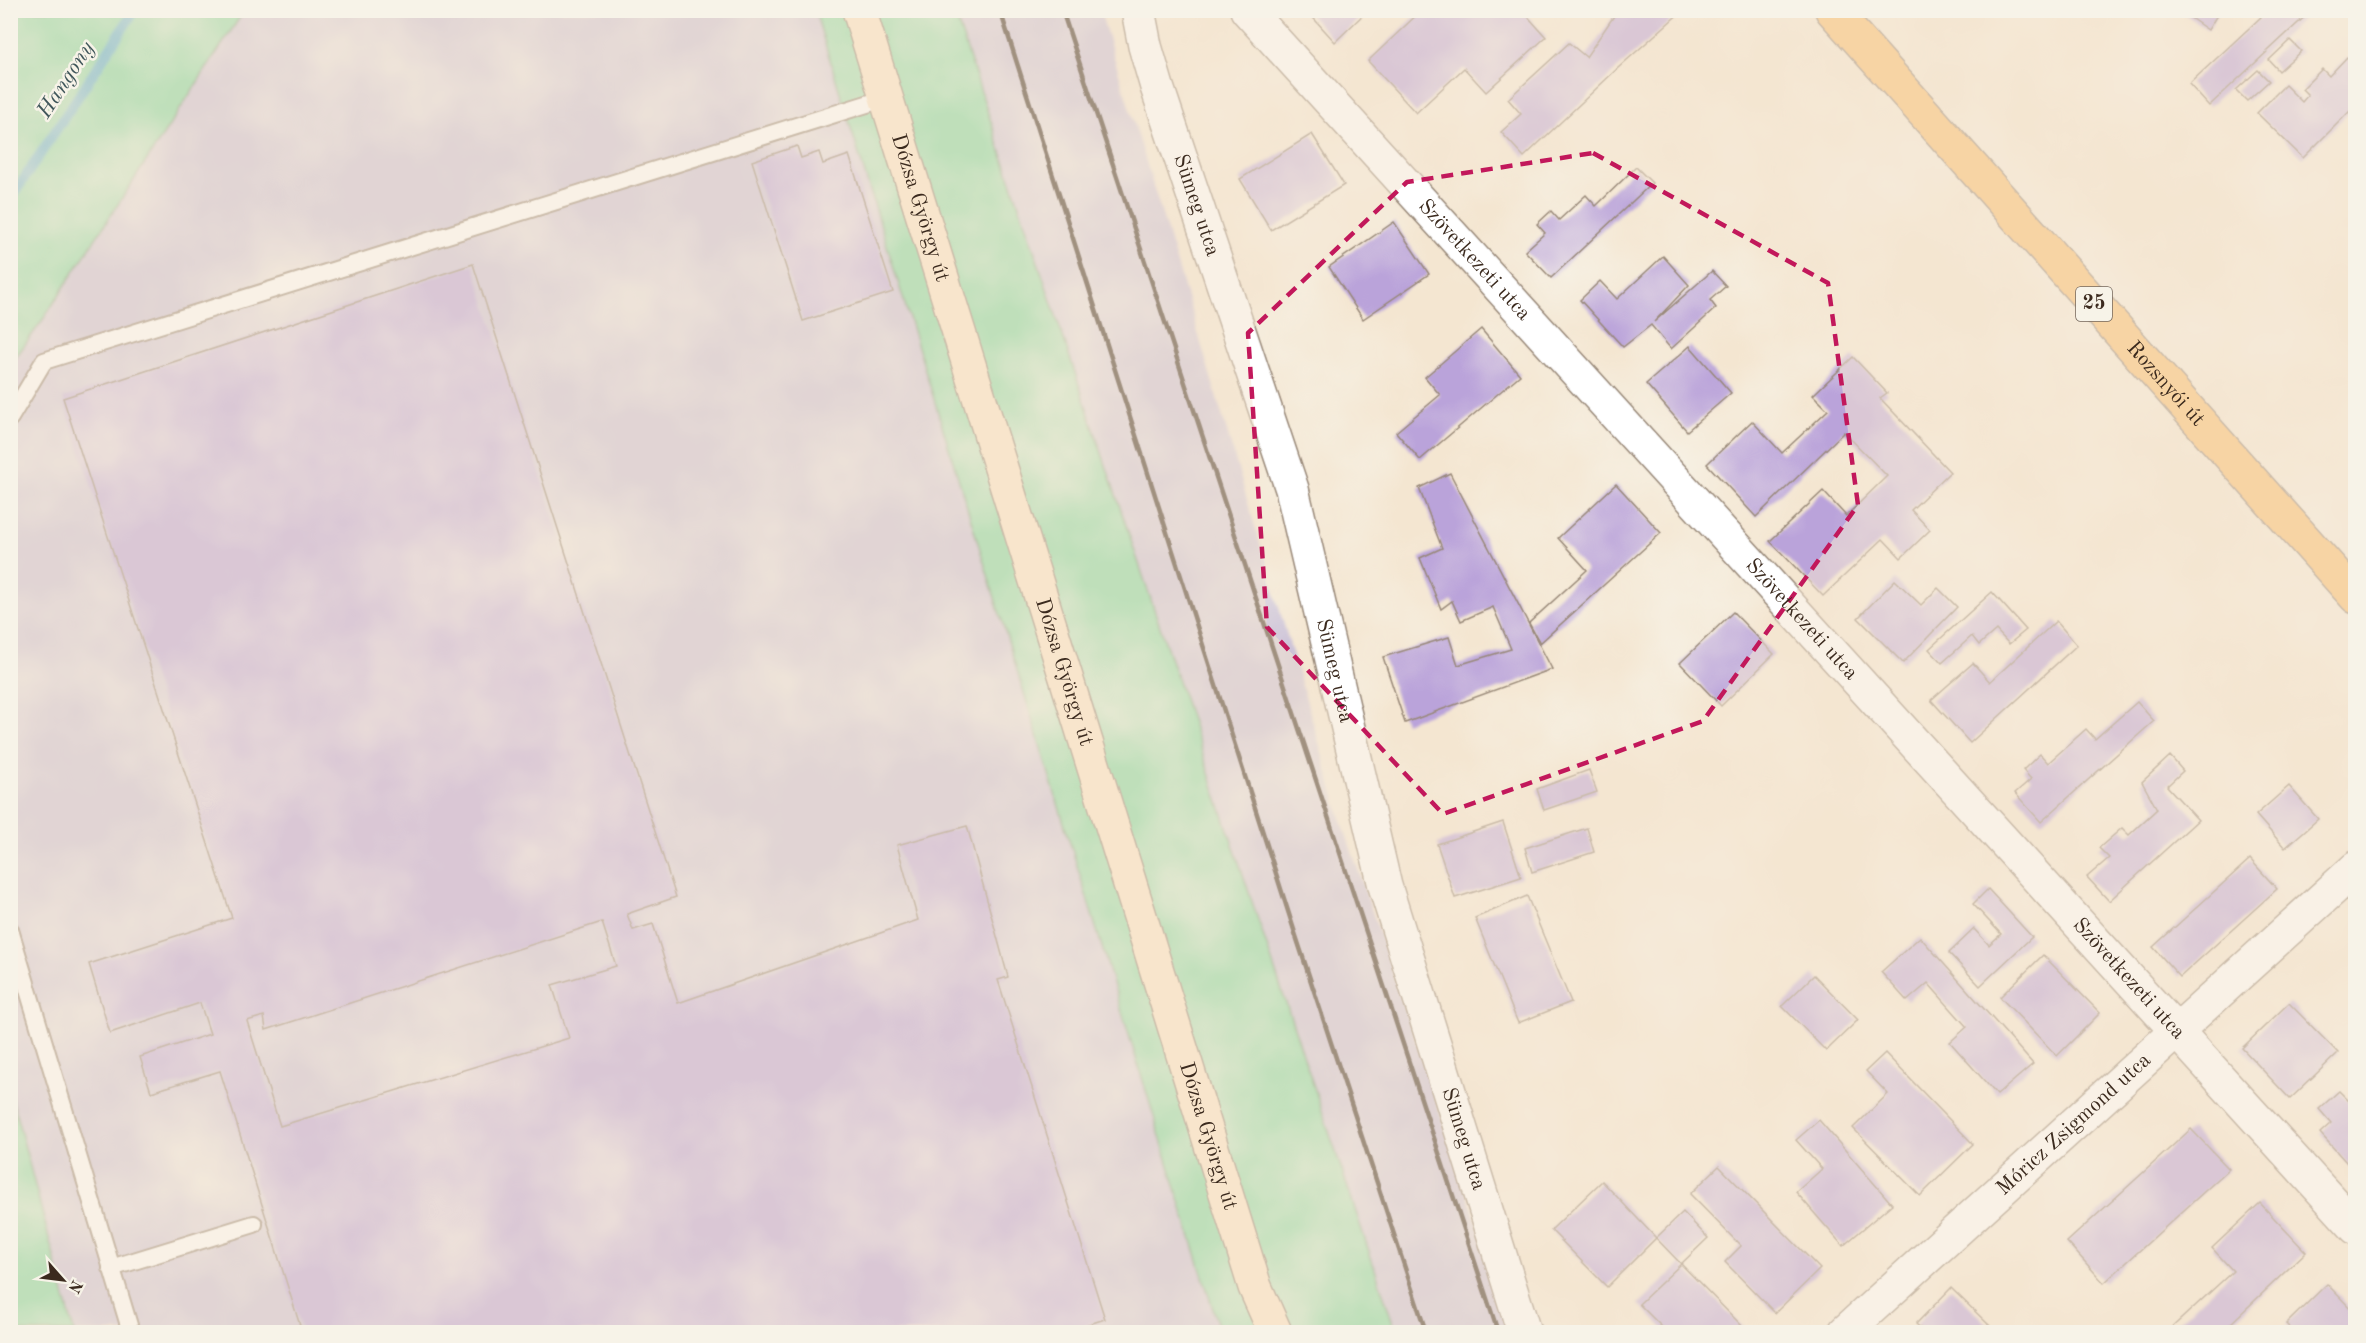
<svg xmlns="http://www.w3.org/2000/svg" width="2366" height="1343" font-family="'Old Standard TT',serif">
<rect width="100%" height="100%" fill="#f7f3e8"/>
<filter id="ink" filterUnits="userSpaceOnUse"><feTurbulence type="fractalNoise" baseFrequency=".0167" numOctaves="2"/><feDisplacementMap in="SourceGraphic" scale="12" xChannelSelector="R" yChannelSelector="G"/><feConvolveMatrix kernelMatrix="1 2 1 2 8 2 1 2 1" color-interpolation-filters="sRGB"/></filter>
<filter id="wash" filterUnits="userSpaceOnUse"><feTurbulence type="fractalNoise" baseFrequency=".008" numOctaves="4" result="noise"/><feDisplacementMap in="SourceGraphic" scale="24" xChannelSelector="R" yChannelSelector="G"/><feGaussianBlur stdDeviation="1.35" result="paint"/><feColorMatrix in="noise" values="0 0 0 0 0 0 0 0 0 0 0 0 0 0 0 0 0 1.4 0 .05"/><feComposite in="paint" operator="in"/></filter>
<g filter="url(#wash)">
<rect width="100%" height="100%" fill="#f4e6d1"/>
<g fill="#c9bfd7">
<polygon points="244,11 815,11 1220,1332 74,1332 11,1095 10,364 42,321"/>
<polygon points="954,11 1100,11 1192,313 1344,828 1514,1332 1396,1332"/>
</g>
<g fill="#7ed89e" stroke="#5c815e" stroke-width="1.5">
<polygon points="11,10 244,11 42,321 11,364"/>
<polygon points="815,11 954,11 1396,1332 1220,1332"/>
<polygon points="11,1095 74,1332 11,1332"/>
</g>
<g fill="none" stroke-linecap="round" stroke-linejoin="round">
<polyline stroke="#4daacb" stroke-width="10" points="10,200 135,10"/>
</g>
<g id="blocks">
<g fill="#baa3da" fill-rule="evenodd">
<polygon points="1306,10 1368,10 1335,42"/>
<polygon points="1422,10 1522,10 1546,37 1486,92 1464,68 1416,113 1368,61"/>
<polygon points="1618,10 1683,10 1618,68 1524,157 1501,132 1521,114 1508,99 1569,43 1586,57"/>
<polygon points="2179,10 2220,10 2208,30"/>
<polygon points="2254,10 2312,10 2209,106 2189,84 2261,17"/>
<polygon points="2290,40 2301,51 2279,71 2269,60"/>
<polygon points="2347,57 2356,65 2356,105 2303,158 2257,113 2285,85 2302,102 2308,95 2302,89 2322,69 2329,76"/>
<polygon points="2258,70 2269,81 2247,101 2236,90"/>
<polygon points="1312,134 1344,185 1271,230 1240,179"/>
<polygon points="797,146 801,158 819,152 823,164 849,155 893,292 803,321 752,161"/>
<polygon points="1636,167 1652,183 1551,278 1525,251 1545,233 1537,224 1551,211 1559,220 1586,195 1596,206"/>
<polygon points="1394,222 1429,274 1363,319 1329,267"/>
<polygon points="1663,256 1689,285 1654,322 1712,271 1726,286 1710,300 1716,308 1671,349 1651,325 1623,347 1580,300 1600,281 1617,299"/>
<path d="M 473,264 L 676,897 L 627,914 L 633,930 L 653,924 L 678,1003 L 918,920 L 897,845 L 967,826 L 1008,977 L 998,980 L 1105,1319 L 1064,1332 L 302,1332 L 220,1071 L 151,1092 L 140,1057 L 210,1034 L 200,1003 L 110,1033 L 89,964 L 232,918 L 63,398 ZM 602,922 L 616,966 L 552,985 L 569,1038 L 280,1126 L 247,1021 L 264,1016 L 266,1030 Z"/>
<polygon points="1481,329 1520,375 1420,460 1396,432 1440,395 1425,377"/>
<polygon points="1690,346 1731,393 1687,431 1646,384"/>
<polygon points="1853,357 1887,393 1880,398 1950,472 1911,510 1930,530 1901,558 1883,539 1823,596 1770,541 1823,491 1846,516 1887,476 1844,432 1756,517 1707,464 1752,421 1782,453 1828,410 1813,395"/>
<polygon points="1450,473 1552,669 1405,723 1383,657 1449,637 1458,665 1511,649 1493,607 1461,621 1452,601 1441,609 1420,558 1442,548 1419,488"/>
<polygon points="1616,484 1661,533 1540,643 1529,623 1587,570 1558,538"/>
<polygon points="1895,580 1921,605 1938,588 1957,607 1903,663 1858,618"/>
<polygon points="1992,592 2026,630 2009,644 1996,630 1979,645 1972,636 1942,663 1929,649"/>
<polygon points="1733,612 1774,654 1721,706 1680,663"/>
<polygon points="2056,621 2077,645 1970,743 1931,700 1973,663 1990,682"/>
<polygon points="2137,702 2154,721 2041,822 2015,793 2031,779 2023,770 2040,754 2048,763 2086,729 2095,739"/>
<polygon points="2170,756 2183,771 2167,786 2198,820 2109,901 2087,877 2109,858 2099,848 2122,828 2129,835 2157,809 2142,782"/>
<polygon points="1589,770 1597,792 1544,810 1537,789"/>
<polygon points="2289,786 2318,819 2285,848 2256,815"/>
<polygon points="1503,822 1521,877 1455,898 1437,844"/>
<polygon points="1587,828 1594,852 1532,872 1525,848"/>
<polygon points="2250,859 2277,889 2180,977 2153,947"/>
<polygon points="1988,889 2032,937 1980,986 1949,953 1974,929 1989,945 2001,934 1973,904"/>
<polygon points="1527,896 1571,1002 1518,1023 1475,918"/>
<polygon points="1920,937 2033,1064 1997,1095 1950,1042 1967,1027 1928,983 1907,1001 1881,972"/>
<polygon points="2043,955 2100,1013 2057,1056 2000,997"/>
<polygon points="1814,975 1858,1020 1826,1051 1782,1006"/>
<polygon points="2289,1003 2338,1053 2290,1099 2242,1048"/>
<polygon points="1885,1053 1973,1144 1920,1196 1853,1128 1888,1094 1866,1071"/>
<polygon points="2339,1091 2350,1102 2356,1098 2356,1173 2320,1133 2331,1123 2319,1109"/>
<polygon points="1819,1120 1892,1204 1843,1246 1796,1192 1822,1169 1796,1140"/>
<polygon points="2191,1129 2229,1169 2104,1283 2067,1242"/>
<polygon points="1719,1166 1820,1269 1775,1313 1725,1262 1741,1246 1690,1194"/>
<polygon points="1602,1181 1656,1238 1607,1287 1551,1230"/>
<polygon points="2260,1203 2306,1252 2229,1325 2236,1332 2167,1332 2233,1271 2212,1248"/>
<polygon points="1683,1212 1708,1238 1681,1264 1656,1238"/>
<polygon points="1681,1264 1745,1329 1741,1332 1667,1332 1639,1304"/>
<polygon points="2327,1284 2356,1314 2356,1332 2294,1332 2286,1324"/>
<polygon points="1951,1288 1992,1328 1987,1332 1925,1332 1916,1324"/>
</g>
</g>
</g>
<g filter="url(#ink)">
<use href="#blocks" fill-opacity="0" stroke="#988878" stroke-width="1.5"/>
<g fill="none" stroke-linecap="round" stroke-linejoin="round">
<defs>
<g id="service">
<polyline points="10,418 44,361 886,98"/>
<polyline points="10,930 131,1332"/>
<polyline points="111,1268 254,1224"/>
</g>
<g id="minor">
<path id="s1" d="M 1138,10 L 1145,46 L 1157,87 L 1292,489 L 1385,886 L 1524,1332"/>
<path id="s2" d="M 1247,10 L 2356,1228"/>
<path id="s3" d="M 1845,1332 L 2356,868"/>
</g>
<g id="secondary">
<path id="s4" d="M 859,10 L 1255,1287 L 1275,1332"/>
</g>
<g id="primary">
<path id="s5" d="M 1832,10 L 2356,597"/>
</g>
</defs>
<use href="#service" stroke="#988878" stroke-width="20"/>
<use href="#minor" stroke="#988878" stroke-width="36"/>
<use href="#secondary" stroke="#988878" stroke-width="36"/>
<use href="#primary" stroke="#988878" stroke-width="36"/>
<use href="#service" stroke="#fff" stroke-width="16"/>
<use href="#minor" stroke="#fff" stroke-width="33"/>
<use href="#secondary" stroke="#fde5c5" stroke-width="33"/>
<use href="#primary" stroke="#fbbe6e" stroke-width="33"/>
<g stroke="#3b2a1e" stroke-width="4.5">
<polyline points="1000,10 1295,933 1426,1332"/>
<polyline points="1062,10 1498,1332"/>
</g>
</g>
</g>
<path d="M0 0H2366V1343H0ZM 1593,153 L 1828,283 L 1858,505 L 1703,721 L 1443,814 L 1267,627 L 1248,333 L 1407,182 Z" fill="#f4e6d1" fill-opacity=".55" fill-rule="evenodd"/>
<path fill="none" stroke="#c2185b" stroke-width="4.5" stroke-dasharray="12 8" stroke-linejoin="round" d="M 1593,153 L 1828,283 L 1858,505 L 1703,721 L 1443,814 L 1267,627 L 1248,333 L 1407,182 Z"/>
<g text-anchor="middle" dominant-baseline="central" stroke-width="5" stroke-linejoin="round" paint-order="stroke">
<rect fill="#f7f3e8" stroke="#73665b" stroke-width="1.5" x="2076" y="287" width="36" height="34" rx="4.5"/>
<g font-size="20" font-weight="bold" fill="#3b2a1e">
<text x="2094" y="304">25</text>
</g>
<g font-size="21" fill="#3b2a1e" stroke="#f7f3e8">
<text stroke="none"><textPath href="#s1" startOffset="204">Sümeg utca</textPath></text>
<text stroke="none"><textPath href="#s4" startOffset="207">Dózsa György út</textPath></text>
<text stroke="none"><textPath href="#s2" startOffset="338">Szövetkezeti utca</textPath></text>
<text stroke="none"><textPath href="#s5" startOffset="501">Rozsnyói út</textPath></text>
<text stroke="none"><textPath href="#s2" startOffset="824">Szövetkezeti utca</textPath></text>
<text stroke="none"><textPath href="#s1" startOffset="690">Sümeg utca</textPath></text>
<text stroke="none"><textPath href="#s4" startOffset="693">Dózsa György út</textPath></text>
<text stroke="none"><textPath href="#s2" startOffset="1310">Szövetkezeti utca</textPath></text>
<text stroke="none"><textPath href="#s3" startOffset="309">Móricz Zsigmond utca</textPath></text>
<text stroke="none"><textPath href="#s4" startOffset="1179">Dózsa György út</textPath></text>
<text stroke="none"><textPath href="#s1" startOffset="1176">Sümeg utca</textPath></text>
</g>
<g font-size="22" font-style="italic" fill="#41575b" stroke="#f7f3e8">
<text transform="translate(66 80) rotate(-57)">Hangony</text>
</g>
</g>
<rect width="2366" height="1343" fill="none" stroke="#f7f3e8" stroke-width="36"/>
<g transform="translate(63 1280) rotate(118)" stroke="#f7f3e8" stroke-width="4.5" paint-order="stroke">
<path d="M0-4.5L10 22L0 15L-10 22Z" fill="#3b2a1e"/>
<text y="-9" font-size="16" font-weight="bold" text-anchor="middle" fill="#3b2a1e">N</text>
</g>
</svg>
